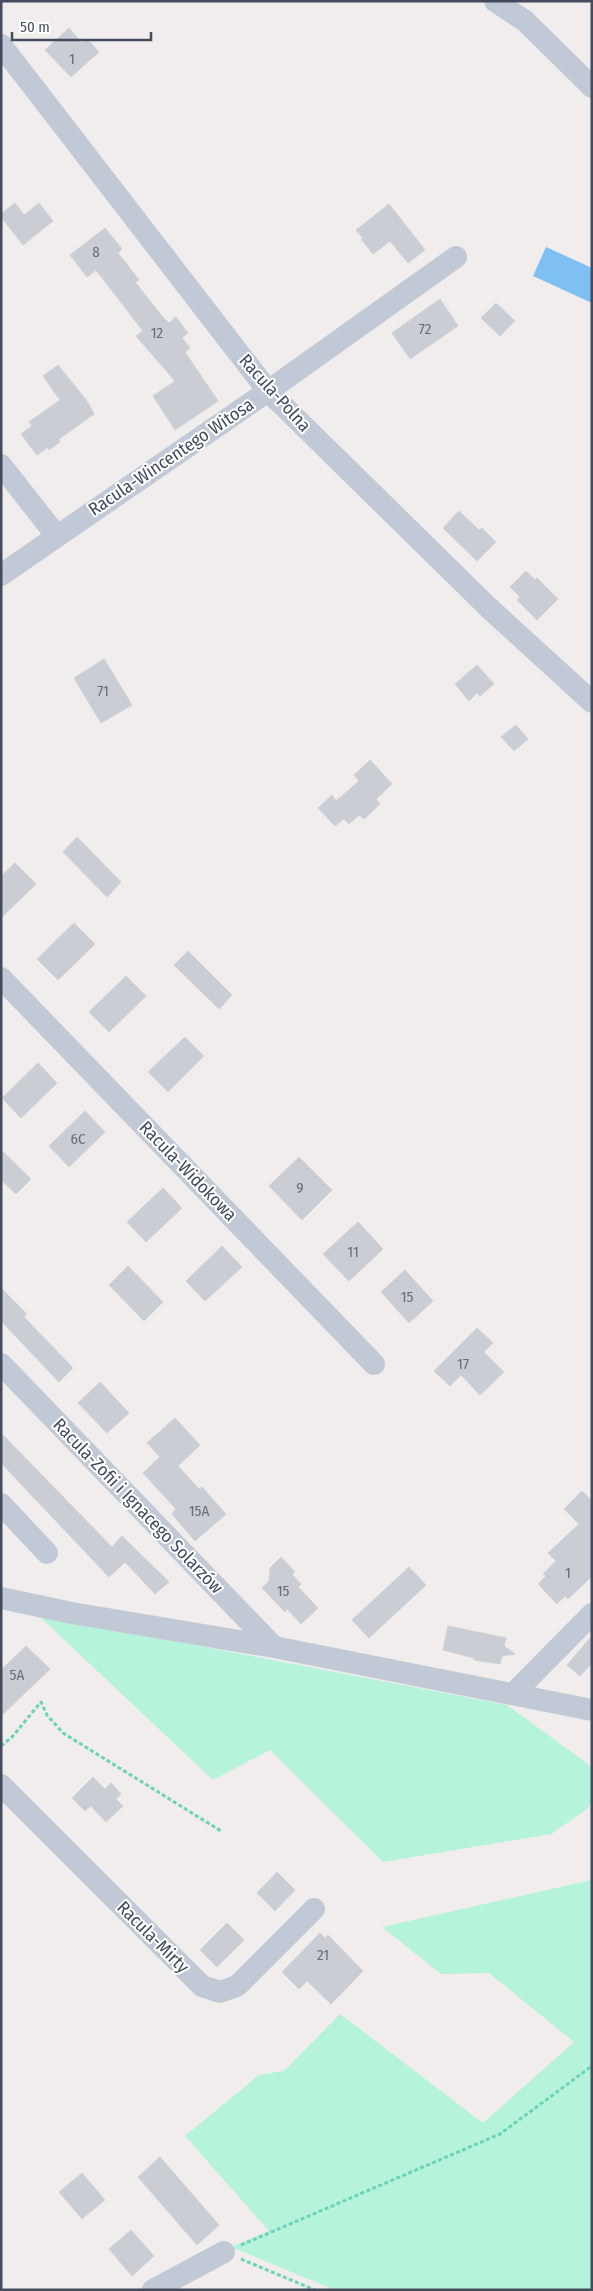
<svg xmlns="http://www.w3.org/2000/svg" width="593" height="2291" font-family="'Fira Sans Condensed',sans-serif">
<rect width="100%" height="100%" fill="#f0edec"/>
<g fill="#b6f3db">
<polygon points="38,1615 507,1705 592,1767 592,1803 587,1809 551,1834 383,1862 270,1750 213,1780"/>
<polygon points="592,1880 592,2290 335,2290 231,2247 269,2231 185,2136 259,2075 284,2071 340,2014 483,2123 574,2042 489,1973 441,1974 382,1927"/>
</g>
<polygon fill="#7ec0f4" points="546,247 592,268 592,303 533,276"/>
<g fill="#cbcdd5" stroke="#d0d1d9">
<polygon points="69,28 82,43 87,39 99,52 71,77 45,50"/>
<polygon points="15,203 24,215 39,203 53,221 23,245 1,217 1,214"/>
<polygon points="389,204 425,250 408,263 390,241 373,254 361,239 363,238 356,230"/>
<polygon points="105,228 122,249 118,253 139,280 135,282 161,315 169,323 176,317 188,333 182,338 190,348 185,352 218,401 175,430 153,396 175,381 136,336 143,331 96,270 87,277 70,255"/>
<polygon points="440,299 458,326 410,359 392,333"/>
<polygon points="496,303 515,321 500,336 481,318"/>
<polygon points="58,365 87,401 94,414 59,439 60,442 49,450 48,447 37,455 21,434 32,426 29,422 60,400 43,376"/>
<polygon points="459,511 479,530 482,528 496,542 477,561 443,528"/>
<polygon points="526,571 535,580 537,578 558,599 537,620 517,600 520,597 510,587"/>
<polygon points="104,659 132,705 101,723 74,678"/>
<polygon points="477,665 494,684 480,696 477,693 469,701 455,684"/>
<polygon points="516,725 528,739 514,751 501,737"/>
<polygon points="370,760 392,784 376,799 380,804 364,819 359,815 349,824 344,819 335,826 318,808 332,795 336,801 359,781 354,775"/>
<polygon points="77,837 121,882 107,897 63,852"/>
<polygon points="15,863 36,884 1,918 1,876"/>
<polygon points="74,923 95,944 58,980 37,959"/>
<polygon points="188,951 232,995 219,1009 174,965"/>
<polygon points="126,976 146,996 109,1032 89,1012"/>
<polygon points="185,1037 204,1056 168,1092 148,1072"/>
<polygon points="38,1063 57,1083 21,1118 2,1098"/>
<polygon points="85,1111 105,1132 69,1167 49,1146"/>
<polygon points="1,1150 31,1179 16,1194 1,1180"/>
<polygon points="299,1157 332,1190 302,1220 269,1186"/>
<polygon points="163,1188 182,1208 146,1242 127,1222"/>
<polygon points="358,1222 383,1249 349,1281 323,1254"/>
<polygon points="222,1246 242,1267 205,1301 186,1281"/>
<polygon points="128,1266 163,1302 144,1321 109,1285"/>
<polygon points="405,1270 433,1301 409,1323 381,1292"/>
<polygon points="1,1288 27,1314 24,1317 73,1368 59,1382 1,1321"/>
<polygon points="477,1328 493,1343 484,1352 504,1372 480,1395 461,1375 450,1386 434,1371"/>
<polygon points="100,1382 129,1413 107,1433 78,1403"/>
<polygon points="175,1418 200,1445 178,1466 199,1489 202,1487 226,1514 195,1541 172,1514 176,1509 143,1473 160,1457 147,1443"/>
<polygon points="1,1433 112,1547 122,1536 169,1582 155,1594 125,1562 109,1577 1,1463"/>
<polygon points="582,1491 592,1501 592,1576 568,1599 565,1596 557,1604 538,1584 546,1576 543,1574 556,1561 548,1553 579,1524 564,1509"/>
<polygon points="281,1557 295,1572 292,1574 301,1584 298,1587 318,1608 301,1624 287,1609 285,1612 262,1588 269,1581 270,1568"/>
<polygon points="409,1567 426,1585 369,1638 352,1620"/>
<polygon points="448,1626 506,1638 504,1646 515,1654 502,1656 500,1664 474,1660 474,1658 443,1650"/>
<polygon points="592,1636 592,1663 580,1676 567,1665"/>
<polygon points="26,1646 50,1669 1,1716 1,1670"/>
<polygon points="93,1777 105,1789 111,1783 121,1794 116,1799 123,1806 106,1822 91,1806 85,1811 72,1798"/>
<polygon points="277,1872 295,1890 275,1911 257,1893"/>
<polygon points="227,1923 244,1940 217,1967 200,1950"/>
<polygon points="320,1933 325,1938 328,1935 363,1971 331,2004 307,1981 299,1989 282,1972"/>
<polygon points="160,2157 219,2225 197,2245 138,2177"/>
<polygon points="82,2173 105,2200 82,2219 59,2192"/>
<polygon points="131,2230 154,2256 132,2276 109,2249"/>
</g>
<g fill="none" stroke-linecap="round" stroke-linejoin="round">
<g stroke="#6bd3b8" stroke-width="3" stroke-dasharray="4 2.5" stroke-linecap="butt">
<polyline points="1,1746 12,1737 41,1702 47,1715 63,1733 221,1831"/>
<polyline points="241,2245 500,2134 592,2066"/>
<polyline points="241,2259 315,2290"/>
</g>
<g stroke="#c1c8d6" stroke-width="22">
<polyline points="495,1 525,21 592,87"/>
<polyline points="1,45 268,391 489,608 592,702"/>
<polyline points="1,465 56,535"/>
<polyline points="1,575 268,391 456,257"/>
<polyline points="1,978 374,1364"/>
<polyline points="1,1364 274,1647"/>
<polyline points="1,1504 47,1553"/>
<polyline points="1,1598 72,1613 274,1647 592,1710"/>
<polyline points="513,1694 592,1614"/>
<polyline points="1,1785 202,1986 220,1992 237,1986 314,1909"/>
<polyline points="153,2290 224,2252"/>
</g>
</g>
<g text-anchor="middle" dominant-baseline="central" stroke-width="4" stroke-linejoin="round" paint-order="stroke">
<g font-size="15" fill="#656c7a">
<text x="72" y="59">1</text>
<text x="96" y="252">8</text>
<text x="425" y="329">72</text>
<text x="157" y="333">12</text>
<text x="103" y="691">71</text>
<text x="78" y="1139">6C</text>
<text x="300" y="1188">9</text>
<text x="353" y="1252">11</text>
<text x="407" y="1297">15</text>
<text x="463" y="1364">17</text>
<text x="199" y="1511">15A</text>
<text x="568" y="1573">1</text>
<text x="283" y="1591">15</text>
<text x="17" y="1675">5A</text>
<text x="323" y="1955">21</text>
</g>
<g font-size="18" fill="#434b5c" stroke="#fff">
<text transform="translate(275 393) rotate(48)">Racula-Polna</text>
<text transform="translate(171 457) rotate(-34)">Racula-Wincentego Witosa</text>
<text transform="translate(188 1171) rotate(46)">Racula-Widokowa</text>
<text transform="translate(138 1506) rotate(46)">Racula-Zofii i Ignacego Solarzów</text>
<text transform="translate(153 1937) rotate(45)">Racula-Mirty</text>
</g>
</g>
<rect width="593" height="2291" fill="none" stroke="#434b5c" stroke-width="5"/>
<path d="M12 32v8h139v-8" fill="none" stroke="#434b5c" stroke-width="2.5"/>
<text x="20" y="32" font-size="15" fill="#434b5c" stroke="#ffffff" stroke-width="4" paint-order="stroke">50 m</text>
</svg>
